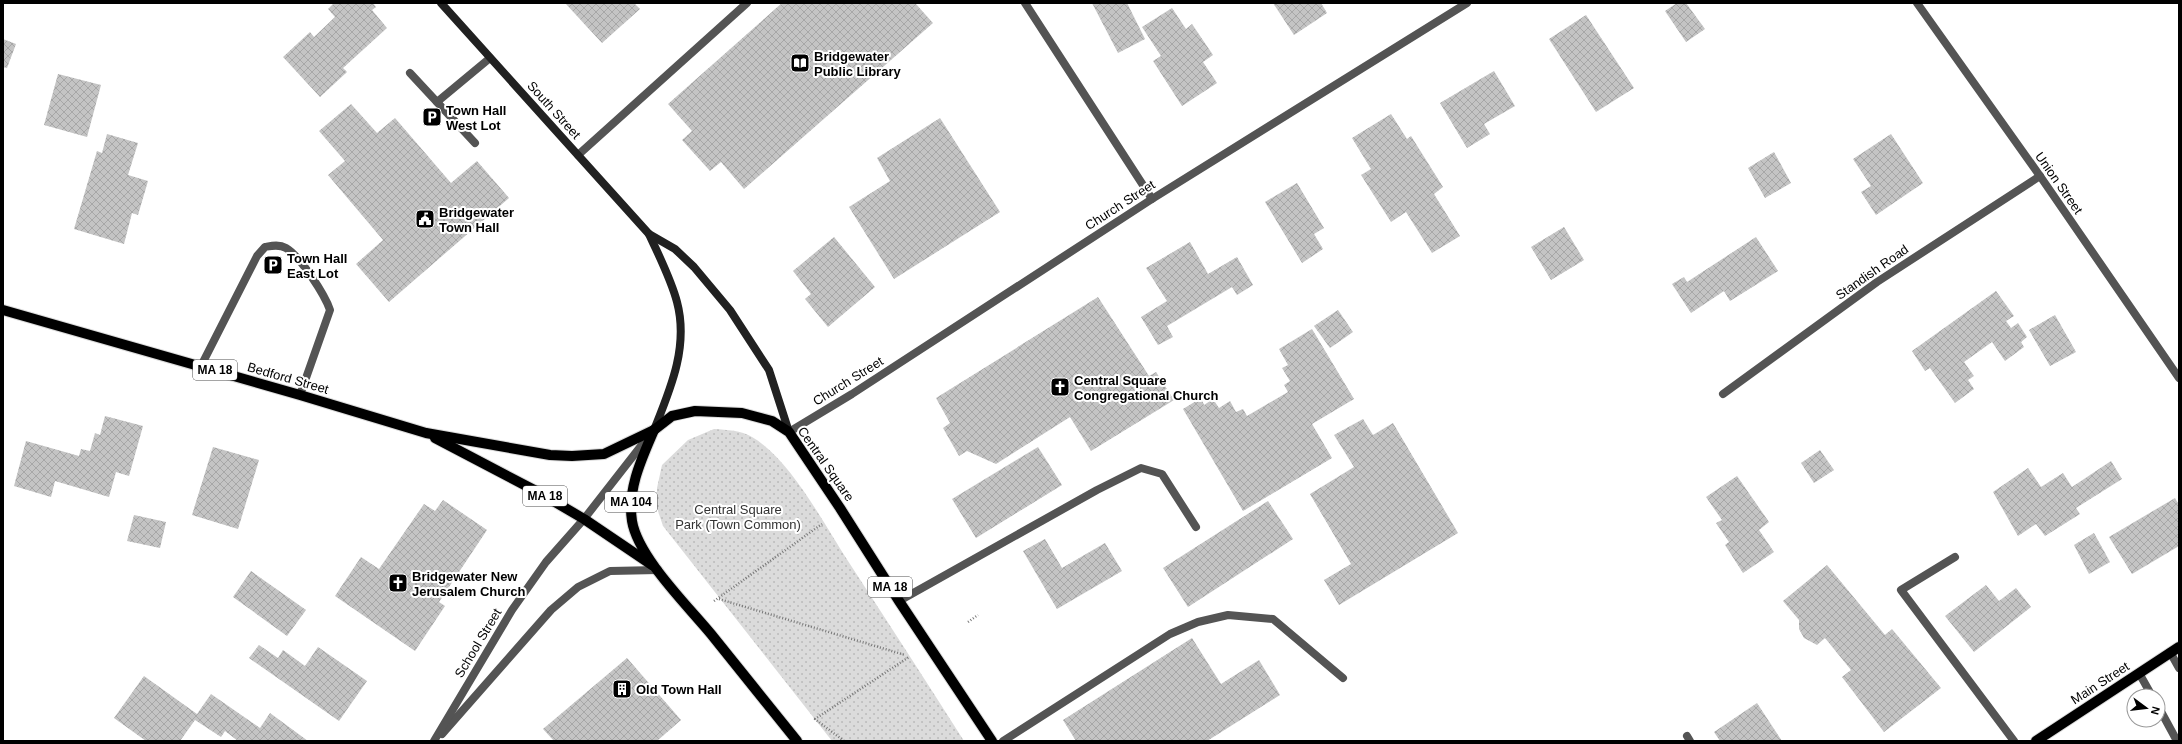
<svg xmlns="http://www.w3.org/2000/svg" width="2182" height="744" font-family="Helvetica,sans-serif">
<defs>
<pattern id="green-dots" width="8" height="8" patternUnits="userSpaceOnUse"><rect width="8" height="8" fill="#dbdbdb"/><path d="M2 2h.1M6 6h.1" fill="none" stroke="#bababa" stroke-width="1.8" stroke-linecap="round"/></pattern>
<pattern id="building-cross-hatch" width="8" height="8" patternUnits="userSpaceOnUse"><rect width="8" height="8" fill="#c4c4c4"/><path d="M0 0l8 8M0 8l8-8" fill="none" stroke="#a7a7a7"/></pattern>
</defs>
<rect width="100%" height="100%" fill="#fff"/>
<path fill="url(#green-dots)" d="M 714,429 C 727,430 741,430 752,437 C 790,459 824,524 848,561 C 887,621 926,681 964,741 L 832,741 L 663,526 L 657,508 L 657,488 L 662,465 L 688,440 Z"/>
<g fill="url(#building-cross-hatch)">
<polygon points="334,3 373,3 376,7 372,10 387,28 343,68 347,72 320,97 283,57 310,32 314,37 335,17 328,9"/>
<polygon points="565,3 634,3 640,9 602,43"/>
<polygon points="782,3 915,3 933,23 744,189 721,162 710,171 682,140 692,131 668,104"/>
<polygon points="1092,3 1127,3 1145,39 1118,53"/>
<polygon points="1273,3 1321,3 1327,13 1294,35"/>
<polygon points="1677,3 1686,3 1705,29 1686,42 1665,11"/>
<polygon points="1172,8 1186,29 1192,24 1213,55 1203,62 1217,83 1182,106 1153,61 1161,56 1142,27"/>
<polygon points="1586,15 1634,88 1596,112 1549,39"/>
<polygon points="3,39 16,44 7,68 3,67"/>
<polygon points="1494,71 1515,106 1484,124 1490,134 1467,148 1440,103"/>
<polygon points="58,74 101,85 87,137 44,125"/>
<polygon points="351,104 377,133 395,118 451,183 477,161 509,198 389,302 356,264 383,240 328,175 345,161 319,131"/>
<polygon points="1391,114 1407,139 1411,136 1443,187 1434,194 1460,236 1432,253 1406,212 1391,222 1361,175 1371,169 1352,138"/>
<polygon points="940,118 1000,212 894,279 849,207 890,181 877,158"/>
<polygon points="107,134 138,143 128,175 148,181 138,215 132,213 124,244 74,229 97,151 102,153"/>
<polygon points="1891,134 1923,183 1876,215 1861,192 1871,186 1853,159"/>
<polygon points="1774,152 1791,183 1765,198 1748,168"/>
<polygon points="1297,183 1324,228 1314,234 1323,249 1302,263 1265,202"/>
<polygon points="1564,227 1584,260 1551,280 1531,247"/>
<polygon points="834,237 875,287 828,327 805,299 811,294 793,271"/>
<polygon points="1756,237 1778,271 1730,301 1724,291 1691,313 1672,284 1684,277 1687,282"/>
<polygon points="1190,242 1208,274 1237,257 1253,285 1237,295 1232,287 1167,326 1173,337 1158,345 1141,317 1167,301 1146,268"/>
<polygon points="1996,291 2014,316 2006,321 2011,328 2018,323 2027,337 2021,342 2024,347 2005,361 1992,342 1964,362 1974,376 1968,380 1974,389 1955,403 1930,368 1925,371 1912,351"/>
<polygon points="1098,297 1149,376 1156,372 1174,400 1091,451 1070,417 996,464 967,451 959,456 943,428 950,423 936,398"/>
<polygon points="1338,310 1353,332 1330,348 1314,326"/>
<polygon points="2055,315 2076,352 2050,366 2029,330"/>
<polygon points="1312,329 1354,399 1312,424 1332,458 1243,511 1183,409 1201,398 1204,405 1213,399 1219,408 1230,401 1236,412 1243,409 1247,416 1288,392 1284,385 1290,381 1282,368 1288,365 1279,349"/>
<polygon points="105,416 143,426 129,476 116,472 109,497 55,481 51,497 14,486 26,441 79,456 81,449 90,451 95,433 100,435"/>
<polygon points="1363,419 1373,435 1393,423 1458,533 1339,605 1324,580 1351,564 1310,494 1354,467 1334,435"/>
<polygon points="213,447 259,460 238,529 192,515"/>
<polygon points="1038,447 1062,485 976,538 952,499"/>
<polygon points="1820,450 1834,470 1814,483 1801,463"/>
<polygon points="2111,461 2122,479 2076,508 2080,514 2045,536 2036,524 2018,536 1993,492 2028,468 2041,487 2063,473 2072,487"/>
<polygon points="1737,476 1769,522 1759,530 1774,552 1743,573 1725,545 1729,542 1716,523 1722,520 1706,497"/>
<polygon points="2175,498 2179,505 2179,546 2132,574 2109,537"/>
<polygon points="443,500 487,530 439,602 445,606 415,651 335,596 361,557 379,569 424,504 435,511"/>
<polygon points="1268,501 1293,539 1188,607 1163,568"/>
<polygon points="134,515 166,522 160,548 127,541"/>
<polygon points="2094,533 2110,562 2089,574 2074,545"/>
<polygon points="1045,539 1062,568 1105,543 1122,571 1057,609 1023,551"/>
<polygon points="1827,565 1885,635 1892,629 1941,688 1884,732 1842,677 1851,670 1825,638 1817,645 1804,638 1799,629 1799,620 1783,601"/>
<polygon points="251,571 306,610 287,636 233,597"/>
<polygon points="1986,585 1999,601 2016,588 2031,607 1974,652 1945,616"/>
<polygon points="1192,638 1221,684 1259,660 1280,695 1207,741 1076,741 1063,720"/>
<polygon points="259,645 278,658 283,650 305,666 318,647 367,681 339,721 249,658"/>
<polygon points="627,658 681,720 657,741 554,741 543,729"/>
<polygon points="144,676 197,714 211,694 260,728 270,713 308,741 238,741 225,731 221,737 195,720 180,741 146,741 114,718"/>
<polygon points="1757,703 1782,741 1720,741 1714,732"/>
</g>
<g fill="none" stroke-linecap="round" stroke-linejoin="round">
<defs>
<g id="primary">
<polyline points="3,310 300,395 426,433 550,455 572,456 604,454 654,430 672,416 695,411 742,413 772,421 789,432 840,508 899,601 992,741"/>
<path d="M 654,430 C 642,458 627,489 632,521 C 638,557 687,605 711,634 C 740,670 768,705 797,741"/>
<polyline points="435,438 538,492 584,519 652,565"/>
<polyline points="2036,741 2179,647"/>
</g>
</defs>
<use href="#primary" stroke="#dbdbdb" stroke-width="12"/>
<g stroke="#767676" stroke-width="2.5" stroke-dasharray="1 2" stroke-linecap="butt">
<polyline points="719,599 905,655"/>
<polyline points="714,601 822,524"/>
<polyline points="968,622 978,615"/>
<polyline points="844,741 815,719 909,657"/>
</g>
<g stroke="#545454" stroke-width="8">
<polyline points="1025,3 1152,199"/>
<polyline points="410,73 475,143"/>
<polyline points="437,102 490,58"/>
<polyline points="578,155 747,3"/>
<path d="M 201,366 L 257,256 L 265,247 C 271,246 279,244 286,248 C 300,256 325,295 330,310 L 300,395"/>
<polyline points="1955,557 1901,590 2014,741"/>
<polyline points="899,601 1097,490 1141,468 1162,474 1196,527"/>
<polyline points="2170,652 2179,668"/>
<polyline points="2139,673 2152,696"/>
<polyline points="2158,706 2177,741"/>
<polyline points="1687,736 1690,741"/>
<polyline points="1003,741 1170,634 1198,622 1228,615 1273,619 1343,678"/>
</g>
<g stroke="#545454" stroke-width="8">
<polyline points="1917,3 2040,176 2179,378"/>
<polyline points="1723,394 1877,282 2040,176"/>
<polyline points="789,432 852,394 1152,199 1467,3"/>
<polyline points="442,734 551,610 578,587 610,571 658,570"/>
<polyline points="434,741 512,610 546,562 584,519 648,437"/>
</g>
<g stroke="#212121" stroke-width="8">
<polyline points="441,3 649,234 675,249 694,267 730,310 769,370 789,432"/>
<path d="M 649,234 C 659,256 671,279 677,302 C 689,347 670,390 654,430"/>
</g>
<use href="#primary" stroke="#000" stroke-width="10"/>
</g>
<defs>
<symbol id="library-square" viewBox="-11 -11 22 22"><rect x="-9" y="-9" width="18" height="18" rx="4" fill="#000" stroke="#fff"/><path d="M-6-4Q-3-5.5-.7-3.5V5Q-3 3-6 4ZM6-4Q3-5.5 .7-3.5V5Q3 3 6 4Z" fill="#fff"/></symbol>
<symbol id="parking-square" viewBox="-11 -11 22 22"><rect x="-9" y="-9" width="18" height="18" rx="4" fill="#000" stroke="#fff"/><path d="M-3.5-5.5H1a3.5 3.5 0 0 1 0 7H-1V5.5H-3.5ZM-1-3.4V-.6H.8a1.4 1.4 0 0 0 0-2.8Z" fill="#fff"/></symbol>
<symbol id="civic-square" viewBox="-11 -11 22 22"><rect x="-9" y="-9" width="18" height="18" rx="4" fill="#000" stroke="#fff"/><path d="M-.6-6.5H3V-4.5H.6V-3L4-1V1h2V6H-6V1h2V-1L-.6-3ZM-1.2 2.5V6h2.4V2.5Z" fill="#fff"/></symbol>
<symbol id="church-square" viewBox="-11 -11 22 22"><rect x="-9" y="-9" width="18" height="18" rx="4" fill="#000" stroke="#fff"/><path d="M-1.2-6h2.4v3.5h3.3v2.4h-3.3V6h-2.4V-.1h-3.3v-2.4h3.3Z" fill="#fff"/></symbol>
<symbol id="building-square" viewBox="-11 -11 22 22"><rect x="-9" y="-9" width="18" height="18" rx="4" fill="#000" stroke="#fff"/><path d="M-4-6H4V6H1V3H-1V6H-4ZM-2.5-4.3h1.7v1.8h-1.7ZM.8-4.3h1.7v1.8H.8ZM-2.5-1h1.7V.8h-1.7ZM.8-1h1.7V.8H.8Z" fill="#fff"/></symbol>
</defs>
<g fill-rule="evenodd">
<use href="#library-square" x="789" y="52" width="22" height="22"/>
<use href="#parking-square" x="421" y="106" width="22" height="22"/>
<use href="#civic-square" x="414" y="208" width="22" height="22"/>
<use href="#parking-square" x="262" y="254" width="22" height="22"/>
<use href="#church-square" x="1049" y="376" width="22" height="22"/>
<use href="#church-square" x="387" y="572" width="22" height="22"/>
<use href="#building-square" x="611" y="678" width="22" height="22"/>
</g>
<g text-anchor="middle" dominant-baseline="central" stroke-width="4" stroke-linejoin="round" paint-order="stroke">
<g fill="#fff" stroke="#4c4c4c" stroke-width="1">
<rect x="193" y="360" width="44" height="20" rx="3"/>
<rect x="523" y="486" width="44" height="20" rx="3"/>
<rect x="605" y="492" width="52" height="20" rx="3"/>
<rect x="868" y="577" width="44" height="20" rx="3"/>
</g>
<g font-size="12" font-weight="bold" fill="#000">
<text x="215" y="370">MA 18</text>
<text x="545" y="496">MA 18</text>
<text x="631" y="502">MA 104</text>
<text x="890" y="587">MA 18</text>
</g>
<g font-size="13" font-weight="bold" fill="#000" stroke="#fff" text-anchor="start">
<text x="814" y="56">Bridgewater<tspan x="814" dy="15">Public Library</tspan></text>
<text x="446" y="110">Town Hall<tspan x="446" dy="15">West Lot</tspan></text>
<text x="439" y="212">Bridgewater<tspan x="439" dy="15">Town Hall</tspan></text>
<text x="287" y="258">Town Hall<tspan x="287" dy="15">East Lot</tspan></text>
<text x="1074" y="380">Central Square<tspan x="1074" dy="15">Congregational Church</tspan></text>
<text x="412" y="576">Bridgewater New<tspan x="412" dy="15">Jerusalem Church</tspan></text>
<text x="636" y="689">Old Town Hall</text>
</g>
<g font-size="13" fill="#000" stroke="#fff">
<text transform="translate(554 110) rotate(48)">South Street</text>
<text transform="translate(2059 183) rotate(55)">Union Street</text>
<text transform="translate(1120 205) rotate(-33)">Church Street</text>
<text transform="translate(1872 272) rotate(-35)">Standish Road</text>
<text transform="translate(288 378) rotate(16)">Bedford Street</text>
<text transform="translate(848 381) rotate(-32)">Church Street</text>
<text transform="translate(826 464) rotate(55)">Central Square</text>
<text transform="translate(478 643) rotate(-59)">School Street</text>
<text transform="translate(2100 683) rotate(-33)">Main Street</text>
</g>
<g font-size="13" fill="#323232" stroke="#fff">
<text x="738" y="509">Central Square<tspan x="738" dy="15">Park (Town Common)</tspan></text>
</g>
</g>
<rect width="2182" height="744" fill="none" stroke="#000000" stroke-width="8"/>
<g transform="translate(2146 708) rotate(105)"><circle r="19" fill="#ffffff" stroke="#999999"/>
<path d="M0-3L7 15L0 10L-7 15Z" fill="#000000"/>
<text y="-6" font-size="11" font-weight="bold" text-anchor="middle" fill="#000000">N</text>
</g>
</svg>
